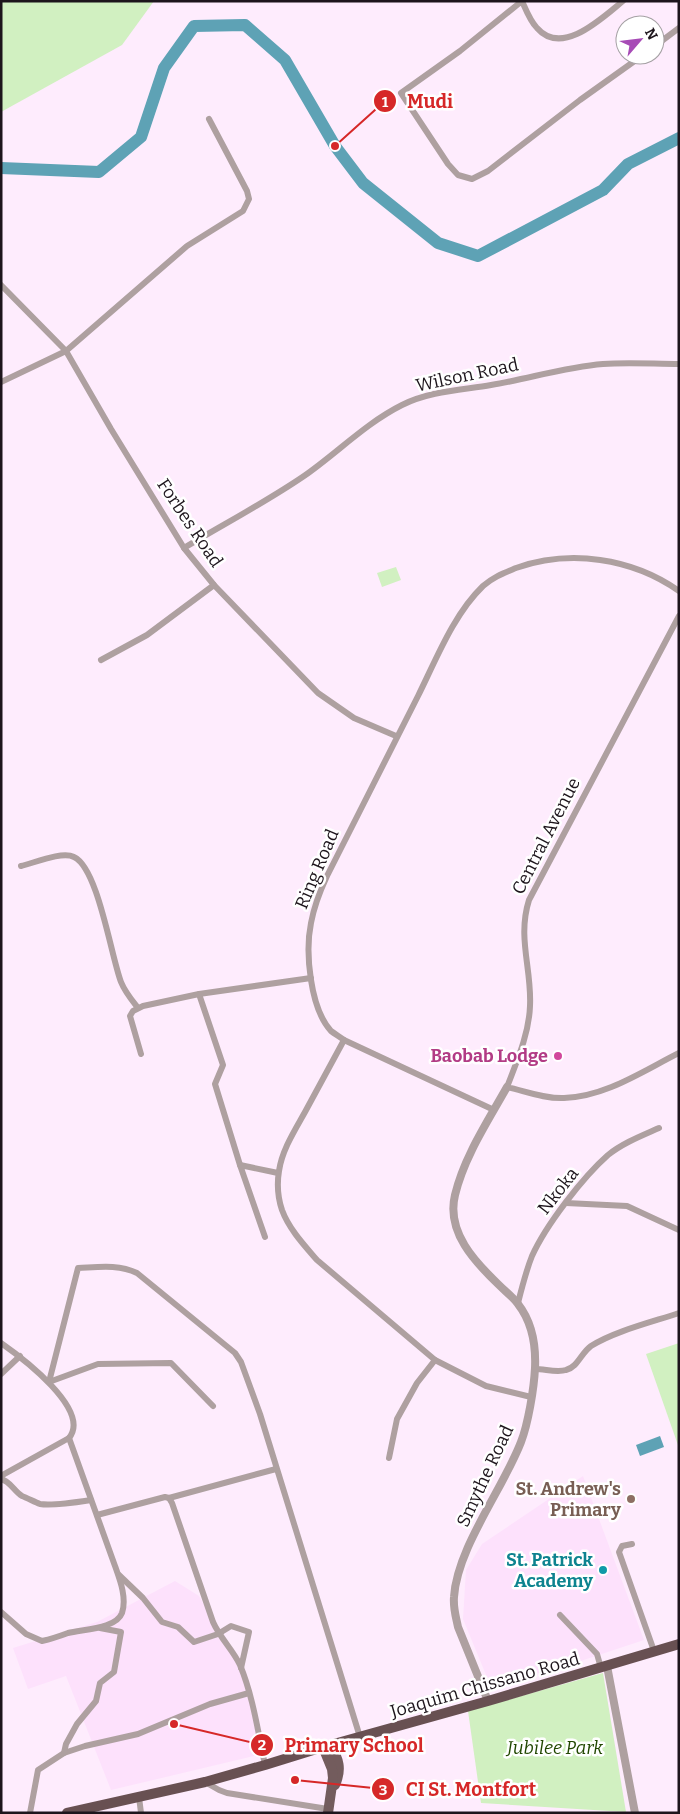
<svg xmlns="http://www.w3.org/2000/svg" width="680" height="1814" font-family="Bitter,serif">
<rect width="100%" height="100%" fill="#feecfd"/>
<g fill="#fde1fc">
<polygon points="583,1476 644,1640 505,1686 496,1687 486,1675 463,1619 466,1570 482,1544"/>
<polygon points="175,1581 199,1596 246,1678 267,1753 111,1790 66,1676 28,1689 13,1648 97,1622"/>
</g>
<g fill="#d1f0c1">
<polygon points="1,1 154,1 122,45 1,112"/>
<polygon points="396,567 401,580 382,587 377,573"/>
<polygon points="679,1343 679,1448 646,1354"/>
<polygon points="603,1673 626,1812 481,1803 468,1711"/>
</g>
<polygon fill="#5ea2b5" points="660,1436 664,1447 640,1456 636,1445"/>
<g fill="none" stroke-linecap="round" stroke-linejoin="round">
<polyline stroke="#5ea2b5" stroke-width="12" points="1,168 99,172 141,137 164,68 194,26 245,25 285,60 335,146 363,183 438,243 478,256 603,190 628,164 679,138"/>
<g stroke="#aea0a0" stroke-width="6">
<path d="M 623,1 C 602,18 562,57 537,28 C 530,21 526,10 522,1 L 460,51 L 401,93 L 448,164 L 458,175 L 472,179 L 488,171 L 580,100 L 643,55"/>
<polyline points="655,46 679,28"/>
<polyline points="1,285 66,351 111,429 184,548 214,585 318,693 354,718 396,736"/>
<polyline points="1,382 66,351 187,246 243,211 249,199 247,191 209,119"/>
<path d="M 184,548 C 224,524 266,502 304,476 C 337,453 366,423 402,405 C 430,391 462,390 491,385 C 528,379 565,367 603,364 C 628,362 654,364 679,364"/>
<path d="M 679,616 L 529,900 C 517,938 532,969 530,1006 C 529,1034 517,1061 507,1087 C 525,1091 545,1099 564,1098 C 605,1097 643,1071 679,1053"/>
<polyline points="101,660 147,635 214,585"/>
<path d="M 21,866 C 34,863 62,851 74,857 C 98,868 111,956 121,982 C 125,992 131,999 138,1008"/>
<polyline points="199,994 223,1065 215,1084 240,1165"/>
<path d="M 344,1040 C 331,1064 318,1088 305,1112 C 295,1130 282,1150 279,1171 C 277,1183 278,1198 282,1210 C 289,1229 304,1245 317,1260 L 435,1360 L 486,1386 L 531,1397"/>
<polyline points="141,1054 130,1016 133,1011 143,1006 199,994 311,978"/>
<path d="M 494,1110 L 344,1040 C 340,1037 335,1034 331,1031 C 310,1008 305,952 311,923 C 314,907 320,891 327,876 C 357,816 388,756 418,696 C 436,660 453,615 483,586 C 493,577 504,573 516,568 C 570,549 632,558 679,591"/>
<polyline points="566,1203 627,1206 679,1230"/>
<polyline points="265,1237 240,1165 278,1173"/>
<path d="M 518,1303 C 522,1287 526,1271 532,1256 C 546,1225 583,1177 608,1155 C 623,1143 641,1136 659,1128"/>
<path d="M 1,1343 C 21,1357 92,1410 69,1438"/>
<path d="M 535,1369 C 545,1369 557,1373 566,1370 C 578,1367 581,1353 591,1346 C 615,1331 652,1322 679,1313"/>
<polyline points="1,1374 20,1356"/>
<path d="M 49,1382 L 78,1268 C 99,1267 118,1264 137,1273 L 235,1353 L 241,1362 L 260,1414 L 360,1737"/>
<polyline points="49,1382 98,1364 171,1363 213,1406"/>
<polyline points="389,1458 397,1419 417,1383 435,1360"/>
<path d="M 1,1476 L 69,1438 L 115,1566 C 120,1580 127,1598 122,1613 C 116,1629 83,1629 68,1633 C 60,1636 51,1639 42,1641 L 26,1634 L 1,1612"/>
<path d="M 1,1479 C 10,1481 14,1491 22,1496 C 27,1498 35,1502 40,1504 C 53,1506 78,1502 91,1500"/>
<polyline points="169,1498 276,1469"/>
<path d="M 97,1515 L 165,1497 L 169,1498 L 172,1503 L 213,1622 C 220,1638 233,1650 240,1665 C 253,1696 258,1732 265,1765"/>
<polyline points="632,1544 622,1546 619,1552 654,1651"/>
<polyline points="119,1575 143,1598 162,1622 178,1627 194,1642 218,1634 231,1626 249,1632 241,1668"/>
<polyline points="560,1615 597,1654 601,1668"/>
<polyline points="64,1753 85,1746 138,1734 210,1704 249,1693"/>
<polyline points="205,1782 219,1790 227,1793 328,1809"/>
<polyline points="139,1797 141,1813"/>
<polyline points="30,1813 38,1770 64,1753 66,1744 77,1724 96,1701 100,1683 114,1672 121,1632 100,1628"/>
</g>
<g stroke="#aea0a0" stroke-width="8">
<polyline points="607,1666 635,1813"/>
<path d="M 488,1701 L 458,1627 C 456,1617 453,1608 454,1597 C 457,1548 503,1489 521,1442 C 528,1424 534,1389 535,1368 C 536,1346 532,1322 518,1304 C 513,1297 505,1291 499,1285 C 475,1262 446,1232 455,1195 C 464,1157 488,1121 507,1087"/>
</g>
<g stroke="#735c5d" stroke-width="10">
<path d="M 330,1745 C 339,1759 342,1769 335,1785"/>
<polyline points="323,1747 332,1769 333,1778 328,1813"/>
</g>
<polyline stroke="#685052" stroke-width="10" points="67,1813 205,1782 265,1765 323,1747 488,1701 679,1644"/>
</g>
<circle fill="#d1479c" stroke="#fff" stroke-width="2" cx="558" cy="1056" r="5"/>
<circle fill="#8d6e63" stroke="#fff" stroke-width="2" cx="631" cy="1499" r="5"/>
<circle fill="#0f9aa8" stroke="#fff" stroke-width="2" cx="603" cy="1570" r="5"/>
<g text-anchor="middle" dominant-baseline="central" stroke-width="5" stroke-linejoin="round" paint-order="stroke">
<g font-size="18" fill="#1d151c" stroke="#fff">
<text transform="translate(467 375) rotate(-12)">Wilson Road</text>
<text transform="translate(190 523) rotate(56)">Forbes Road</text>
<text transform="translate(546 836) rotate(-63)">Central Avenue</text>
<text transform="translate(317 869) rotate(-67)">Ring Road</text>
<text transform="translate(558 1191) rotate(-52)">Nkoka</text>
<text transform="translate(485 1476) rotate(-65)">Smythe Road</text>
<text transform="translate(485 1685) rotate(-16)">Joaquim Chissano Road</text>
</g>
<g font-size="18" font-weight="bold" fill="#b23c85" stroke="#fff" text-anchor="end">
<text x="548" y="1056">Baobab Lodge</text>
</g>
<g font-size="18" font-weight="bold" fill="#785e54" stroke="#fff" text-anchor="end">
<text x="621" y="1489">St. Andrew's<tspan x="621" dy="21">Primary</tspan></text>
</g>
<g font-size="18" font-weight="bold" fill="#0d838f" stroke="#fff" text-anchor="end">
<text x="593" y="1560">St. Patrick<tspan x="593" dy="21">Academy</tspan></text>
</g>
<g font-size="18" font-style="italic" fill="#214700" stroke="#fff">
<text x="555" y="1748">Jubilee Park</text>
</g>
</g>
<path fill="none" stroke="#d62828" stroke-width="2" d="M335 146L385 101M174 1724L262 1745M295 1780L383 1789"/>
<g fill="#d62828" stroke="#fff" stroke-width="2">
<circle cx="335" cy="146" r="5"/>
<circle cx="174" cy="1724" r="5"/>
<circle cx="295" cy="1780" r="5"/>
<circle cx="385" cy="101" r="12"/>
<circle cx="262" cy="1745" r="12"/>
<circle cx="383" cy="1789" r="12"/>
</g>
<g font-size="15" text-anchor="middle" font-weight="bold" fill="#fff">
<text x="385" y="107">1</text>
<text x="262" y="1750">2</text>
<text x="383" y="1795">3</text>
</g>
<g font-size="19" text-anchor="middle" font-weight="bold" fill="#d62828" stroke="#fff" stroke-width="5" stroke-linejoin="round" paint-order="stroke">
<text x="430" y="108">Mudi</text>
<text x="354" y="1752">Primary School</text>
<text x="471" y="1796">CI St. Montfort</text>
</g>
<rect width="680" height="1814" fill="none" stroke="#1d151c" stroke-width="5"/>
<g transform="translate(640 40) rotate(62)"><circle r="24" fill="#ffffff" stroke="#a5a1a4"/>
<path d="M0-4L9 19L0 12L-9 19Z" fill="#a74bb6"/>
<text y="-8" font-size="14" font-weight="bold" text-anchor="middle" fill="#1d151c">N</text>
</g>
</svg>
